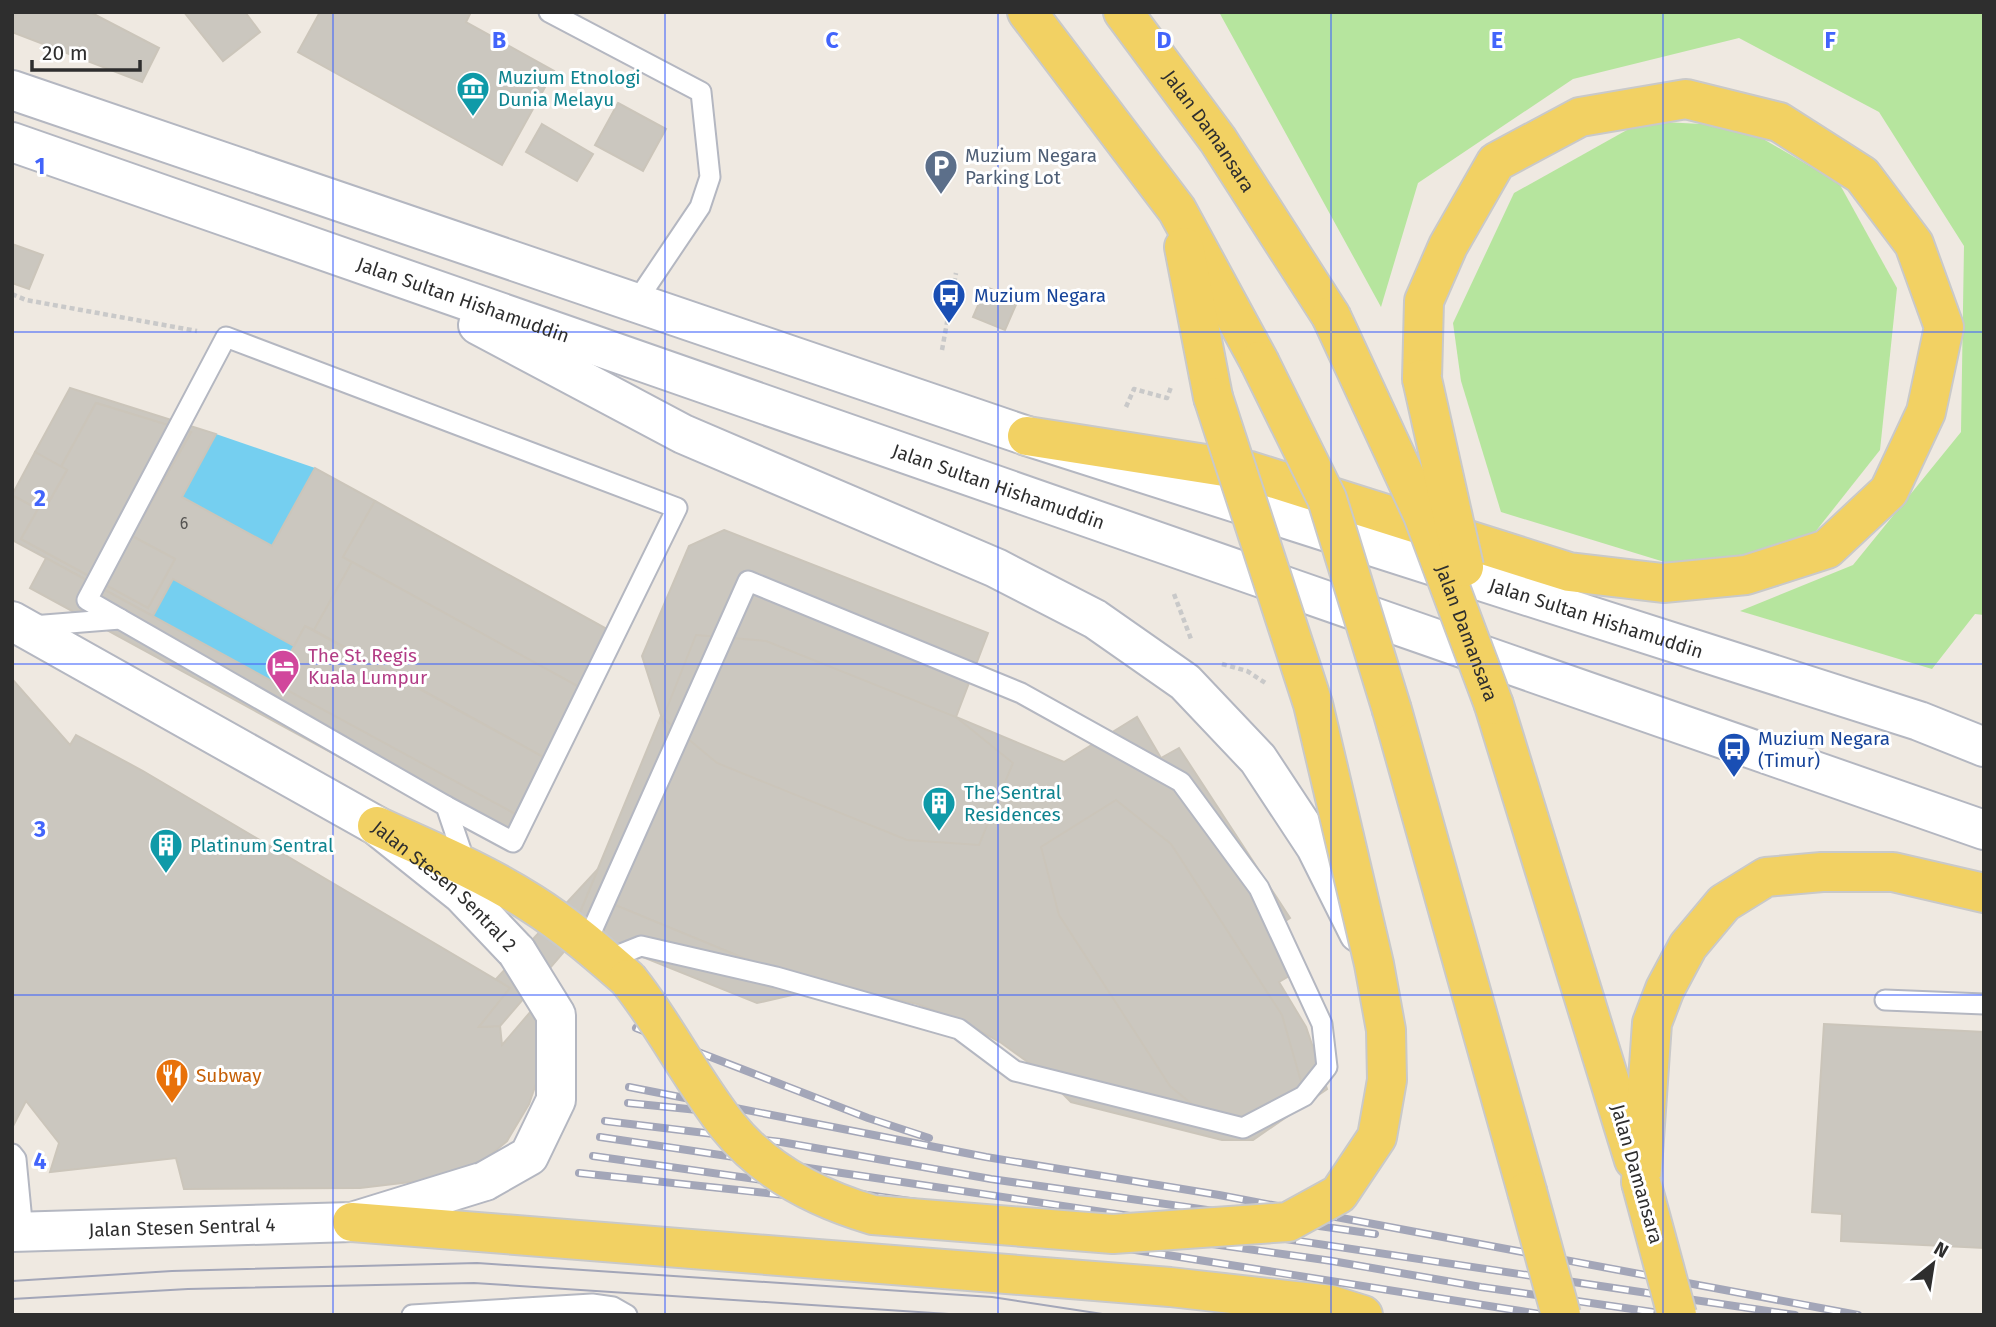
<svg xmlns="http://www.w3.org/2000/svg" width="1996" height="1327" font-family="'Fira Sans',sans-serif">
<rect width="100%" height="100%" fill="#efe9e1"/>
<g fill="#b6e59e">
<polygon points="1219,12 1984,12 1984,615 1975,614 1932,669 1740,611 1853,565 1961,432 1964,246 1879,112 1739,38 1573,79 1418,183 1381,307"/>
<polygon points="1643,121 1741,126 1839,183 1897,288 1880,450 1812,536 1725,565 1671,564 1501,512 1461,381 1453,323 1514,193"/>
</g>
<g fill="#75cff0">
<polygon points="216,434 315,468 272,546 182,497"/>
<polygon points="173,579 294,646 274,683 153,616"/>
</g>
<g fill="#cbc7bf" stroke="#cbc5ba" stroke-width="2">
<polygon points="12,12 90,12 159,48 142,82 12,32"/>
<polygon points="184,12 245,12 260,32 223,61"/>
<polygon points="320,12 471,12 466,22 554,71 502,165 298,52"/>
<polygon points="618,103 666,129 643,171 595,145"/>
<polygon points="542,124 593,154 577,181 526,152"/>
<polygon points="12,244 43,255 29,289 12,283"/>
<polygon points="986,287 1018,300 1005,330 973,317"/>
<polygon points="70,388 216,434 182,497 272,546 315,468 375,501 343,557 352,562 314,630 305,626 294,646 173,579 153,616 12,540 12,495 38,509 21,539 148,608 175,559 132,536 191,432 96,403 61,467 35,452"/>
<polygon points="96,403 191,432 132,536 175,559 148,608 21,539 42,502 47,505 67,470 61,467"/>
<polygon points="35,452 67,470 47,505 42,502 38,509 12,495"/>
<polygon points="375,501 623,638 591,694 343,557"/>
<polygon points="724,530 988,633 956,717 1064,762 1137,717 1161,758 1179,748 1290,918 1270,931 1296,972 1279,982 1306,1027 1327,1089 1253,1140 1222,1140 1071,1102 1040,1071 1000,1042 962,1021 917,1004 869,993 818,989 615,905 675,759 642,656 689,546"/>
<polygon points="46,558 523,818 506,848 30,588"/>
<polygon points="352,562 583,689 545,758 314,630"/>
<polygon points="305,626 545,758 523,818 274,683"/>
<polygon points="696,635 766,641 956,717 1013,763 979,845 907,840 717,763 663,718"/>
<polygon points="12,679 70,745 76,735 143,771 510,988 479,1027 500,1026 502,1045 532,1010 537,1024 540,1072 529,1104 507,1141 476,1167 419,1181 360,1188 184,1189 176,1158 50,1172 59,1143 26,1101 12,1128"/>
<polygon points="661,716 675,759 615,905 818,989 757,1003 573,929"/>
<polygon points="1116,800 1171,844 1282,1015 1302,1085 1246,1117 1227,1133 1170,1086 1059,915 1041,847"/>
<polygon points="598,869 573,929 581,932 500,1026 479,1027 510,988 496,979"/>
<polygon points="1824,1024 1984,1032 1984,1248 1841,1241 1842,1214 1812,1212"/>
</g>
<g fill="none" stroke-linecap="round" stroke-linejoin="round">
<defs>
<g id="service">
<polyline points="549,12 701,92 710,177 700,207 636,302"/>
<polyline points="120,619 87,600 226,337 677,508 513,842 446,806"/>
<polyline points="32,626 120,619 446,806 466,865"/>
<polyline points="586,944 748,581 1021,693 1181,782 1259,888 1322,1024 1327,1067 1304,1096 1243,1128 1015,1071 959,1029 776,977 641,946 606,960"/>
<polyline points="1885,1000 1984,1004"/>
<polyline points="12,1154 16,1159 23,1232"/>
<polyline points="412,1315 592,1304 613,1307 627,1315"/>
</g>
<g id="tertiary">
<path id="s1" d="M 12,621 L 377,826 L 462,894 L 517,952"/>
<path id="s2" d="M 12,1232 L 352,1222 L 485,1181"/>
</g>
<g id="secondary">
<path id="s3" d="M 12,90 L 1027,436 L 1919,721 L 1984,747"/>
<path id="s4" d="M 12,142 L 1984,830"/>
<polyline points="478,325 683,434 996,568 1095,619 1185,682 1258,759 1316,847 1359,933"/>
</g>
<g id="primary">
<polyline points="1027,12 1177,210 1259,361"/>
<path id="s5" d="M 1123,12 L 1218,140 L 1331,316"/>
<polyline points="1184,247 1213,397"/>
<polyline points="1027,436 1250,471 1569,572 1663,583 1746,575 1827,549 1889,491 1926,412 1944,327 1914,244 1862,175 1779,122 1686,99 1580,117 1496,162 1448,246 1424,301 1422,379"/>
<polyline points="1494,705 1634,1160"/>
<polyline points="1392,710 1527,1191"/>
<path d="M 377,826 C 429,850 483,872 531,903 C 566,925 597,952 628,979"/>
<polyline points="1641,1182 1652,1023 1665,989 1688,946 1724,903 1766,877 1822,872 1893,872 1984,893"/>
<polyline points="352,1222 1170,1287 1331,1305 1363,1315"/>
</g>
</defs>
<use href="#service" stroke="#b4b7c1" stroke-width="23"/>
<use href="#tertiary" stroke="#b4b7c1" stroke-width="42"/>
<use href="#secondary" stroke="#b4b7c1" stroke-width="42"/>
<use href="#primary" stroke="#c9c9c9" stroke-width="42"/>
<g stroke="#c9c9c9" stroke-width="4.5" stroke-dasharray="5 3.5" stroke-linecap="butt">
<polyline points="12,294 26,300 197,331"/>
<polyline points="942,350 956,273"/>
<polyline points="1126,407 1134,389 1167,398 1171,387"/>
<polyline points="1174,594 1191,639"/>
<polyline points="1222,664 1247,671 1267,684"/>
</g>
<use href="#service" stroke="#fff" stroke-width="19"/>
<use href="#tertiary" stroke="#fff" stroke-width="38"/>
<use href="#secondary" stroke="#fff" stroke-width="38"/>
<use href="#primary" stroke="#f2d163" stroke-width="38"/>
<g stroke="#a3a6b8" stroke-width="2">
<polyline points="12,1281 172,1271 477,1263 992,1297 1109,1315"/>
<polyline points="12,1299 188,1289 474,1283 964,1315"/>
</g>
<defs>
<g id="rail">
<polyline points="636,1028 868,1118 929,1138"/>
<polyline points="629,1087 986,1157 1219,1195 1858,1315"/>
<polyline points="628,1103 698,1110"/>
<polyline points="605,1121 781,1142 991,1179 1375,1234"/>
<polyline points="600,1137 1795,1315"/>
<polyline points="593,1156 1332,1261 1481,1287 1673,1315"/>
<polyline points="579,1173 794,1196 1546,1315"/>
</g>
</defs>
<use href="#rail" stroke="#a3a6b8" stroke-width="8"/>
<use href="#rail" stroke="#fff" stroke-width="5" stroke-dasharray="16" stroke-linecap="butt"/>
<defs>
<polyline id="tertiary-bridge" points="485,1181 529,1156 556,1100 556,1015 517,952"/>
<g id="primary-bridge">
<path id="s6" d="M 1331,316 L 1423,515 L 1494,705"/>
<polyline points="1259,361 1327,499 1392,710"/>
<polyline points="1422,379 1464,567"/>
<path d="M 628,979 C 665,1025 691,1079 728,1126 C 764,1171 819,1199 873,1215 L 1113,1234 L 1288,1222 L 1339,1194 L 1377,1137 L 1387,1080 L 1386,1030 L 1374,964 L 1313,704 L 1213,397"/>
<polyline points="1641,1182 1677,1315"/>
<polyline points="1527,1191 1561,1315"/>
</g>
</defs>
<use href="#tertiary-bridge" stroke="#b4b7c1" stroke-width="42" stroke-linecap="butt"/>
<use href="#primary-bridge" stroke="#c9c9c9" stroke-width="42" stroke-linecap="butt"/>
<use href="#tertiary-bridge" stroke="#fff" stroke-width="38"/>
<use href="#primary-bridge" stroke="#f2d163" stroke-width="38"/>
</g>
<path fill="none" stroke="#4264fb" stroke-width="2" stroke-opacity="0.55" d="M 333,12 L 333,1315M 665,12 L 665,1315M 998,12 L 998,1315M 1331,12 L 1331,1315M 1663,12 L 1663,1315M 12,332 L 1984,332M 12,664 L 1984,664M 12,995 L 1984,995"/>
<defs>
<symbol id="museum-pin" viewBox="-11 -11 22 30"><path d="M0 17L-7.5 6A9.5 9.5 0 1 1 7.5 6Z" fill="#0f9aa8" stroke="#fff"/><path d="M0-6L6-3V-2H-6V-3ZM-5-1h2V3h-2ZM-1-1h2V3h-2ZM3-1h2V3H3ZM-6 4H6V6H-6Z" fill="#fff"/></symbol>
<symbol id="parking-pin" viewBox="-11 -11 22 30"><path d="M0 17L-7.5 6A9.5 9.5 0 1 1 7.5 6Z" fill="#5c6f8a" stroke="#fff"/><path d="M-3.5-5.5H1a3.5 3.5 0 0 1 0 7H-1V5.5H-3.5ZM-1-3.4V-.6H.8a1.4 1.4 0 0 0 0-2.8Z" fill="#fff"/></symbol>
<symbol id="bus-pin" viewBox="-11 -11 22 30"><path d="M0 17L-7.5 6A9.5 9.5 0 1 1 7.5 6Z" fill="#1a4fb4" stroke="#fff"/><path d="M-5-6H5V4H4V6H2V4H-2V6H-4V4H-5ZM-3.5-4V0h7V-4ZM-3.5 1.2v1.5H-2V1.2ZM2 1.2v1.5H3.5V1.2Z" fill="#fff"/></symbol>
<symbol id="hotel-pin" viewBox="-11 -11 22 30"><path d="M0 17L-7.5 6A9.5 9.5 0 1 1 7.5 6Z" fill="#d1479c" stroke="#fff"/><path d="M-6-4.5h1.5V1H6V5H4.5V3h-9V5H-6ZM-4 0a1.8 1.8 0 1 1 3.6 0ZM.5 0V-2.5h3Q6-2.5 6 0Z" fill="#fff"/></symbol>
<symbol id="building-pin" viewBox="-11 -11 22 30"><path d="M0 17L-7.5 6A9.5 9.5 0 1 1 7.5 6Z" fill="#0f9aa8" stroke="#fff"/><path d="M-4-6H4V6H1V3H-1V6H-4ZM-2.5-4.3h1.7v1.8h-1.7ZM.8-4.3h1.7v1.8H.8ZM-2.5-1h1.7V.8h-1.7ZM.8-1h1.7V.8H.8Z" fill="#fff"/></symbol>
<symbol id="restaurant-pin" viewBox="-11 -11 22 30"><path d="M0 17L-7.5 6A9.5 9.5 0 1 1 7.5 6Z" fill="#e8710a" stroke="#fff"/><path d="M-5-6h1v4h1v-4h1v4h1v-4h1v5L-1.5 .5V6h-2V.5L-5-1ZM5-6V6H3V1.5H1.5Q1.5-4 5-6Z" fill="#fff"/></symbol>
</defs>
<g fill-rule="evenodd">
<use href="#museum-pin" x="454" y="69" width="38" height="52"/>
<use href="#parking-pin" x="922" y="147" width="38" height="52"/>
<use href="#bus-pin" x="930" y="276" width="38" height="52"/>
<use href="#hotel-pin" x="264" y="647" width="38" height="52"/>
<use href="#bus-pin" x="1715" y="730" width="38" height="52"/>
<use href="#building-pin" x="920" y="784" width="38" height="52"/>
<use href="#building-pin" x="147" y="826" width="38" height="52"/>
<use href="#restaurant-pin" x="153" y="1056" width="38" height="52"/>
</g>
<g text-anchor="middle" dominant-baseline="central" stroke-width="6" stroke-linejoin="round" paint-order="stroke">
<g font-size="16" fill="#555452">
<text x="184" y="523">6</text>
</g>
<g font-size="19" fill="#0d838f" stroke="#fff" text-anchor="start">
<text x="498" y="77">Muzium Etnologi<tspan x="498" dy="22">Dunia Melayu</tspan></text>
<text x="964" y="792">The Sentral<tspan x="964" dy="22">Residences</tspan></text>
<text x="190" y="845">Platinum Sentral</text>
</g>
<g font-size="19" fill="#2e2e2e" stroke="#fff">
<text stroke="none"><textPath href="#s5" startOffset="147">Jalan Damansara</textPath></text>
<text stroke="none"><textPath href="#s4" startOffset="478">Jalan Sultan Hishamuddin</textPath></text>
<text stroke="none"><textPath href="#s4" startOffset="1045">Jalan Sultan Hishamuddin</textPath></text>
<text stroke="none"><textPath href="#s3" startOffset="1670">Jalan Sultan Hishamuddin</textPath></text>
<text stroke="none"><textPath href="#s6" startOffset="345">Jalan Damansara</textPath></text>
<text stroke="none"><textPath href="#s1" startOffset="509">Jalan Stesen Sentral 2</textPath></text>
<text transform="translate(1637 1174) rotate(74)">Jalan Damansara</text>
<text stroke="none"><textPath href="#s2" startOffset="170">Jalan Stesen Sentral 4</textPath></text>
</g>
<g font-size="19" fill="#4e5e75" stroke="#fff" text-anchor="start">
<text x="965" y="155">Muzium Negara<tspan x="965" dy="22">Parking Lot</tspan></text>
</g>
<g font-size="19" fill="#164399" stroke="#fff" text-anchor="start">
<text x="974" y="295">Muzium Negara</text>
<text x="1758" y="738">Muzium Negara<tspan x="1758" dy="22">(Timur)</tspan></text>
</g>
<g font-size="19" fill="#b23c85" stroke="#fff" text-anchor="start">
<text x="308" y="655">The St. Regis<tspan x="308" dy="22">Kuala Lumpur</tspan></text>
</g>
<g font-size="19" fill="#c56008" stroke="#fff" text-anchor="start">
<text x="196" y="1075">Subway</text>
</g>
</g>
<g font-size="23" text-anchor="middle" font-weight="bold" fill="#4264fb" stroke="#fff" stroke-width="6" stroke-linejoin="round" paint-order="stroke">
<text x="499" y="48">B</text>
<text x="832" y="48">C</text>
<text x="1164" y="48">D</text>
<text x="1497" y="48">E</text>
<text x="1830" y="48">F</text>
<text x="40" y="174">1</text>
<text x="40" y="506">2</text>
<text x="40" y="837">3</text>
<text x="40" y="1169">4</text>
</g>
<rect width="1996" height="1327" fill="none" stroke="#2e2e2e" stroke-width="28"/>
<g transform="translate(1933 1264) rotate(30)" stroke="#ffffff" stroke-width="5" paint-order="stroke">
<path d="M0-5L12 26L0 18L-12 26Z" fill="#2e2e2e"/>
<text y="-10" font-size="19" font-weight="bold" text-anchor="middle" fill="#2e2e2e">N</text>
</g>
<path d="M32 60v10h108v-10" fill="none" stroke="#2e2e2e" stroke-width="3.5"/>
<text x="42" y="60" font-size="21" fill="#2e2e2e" stroke="#ffffff" stroke-width="5" paint-order="stroke">20 m</text>
</svg>
